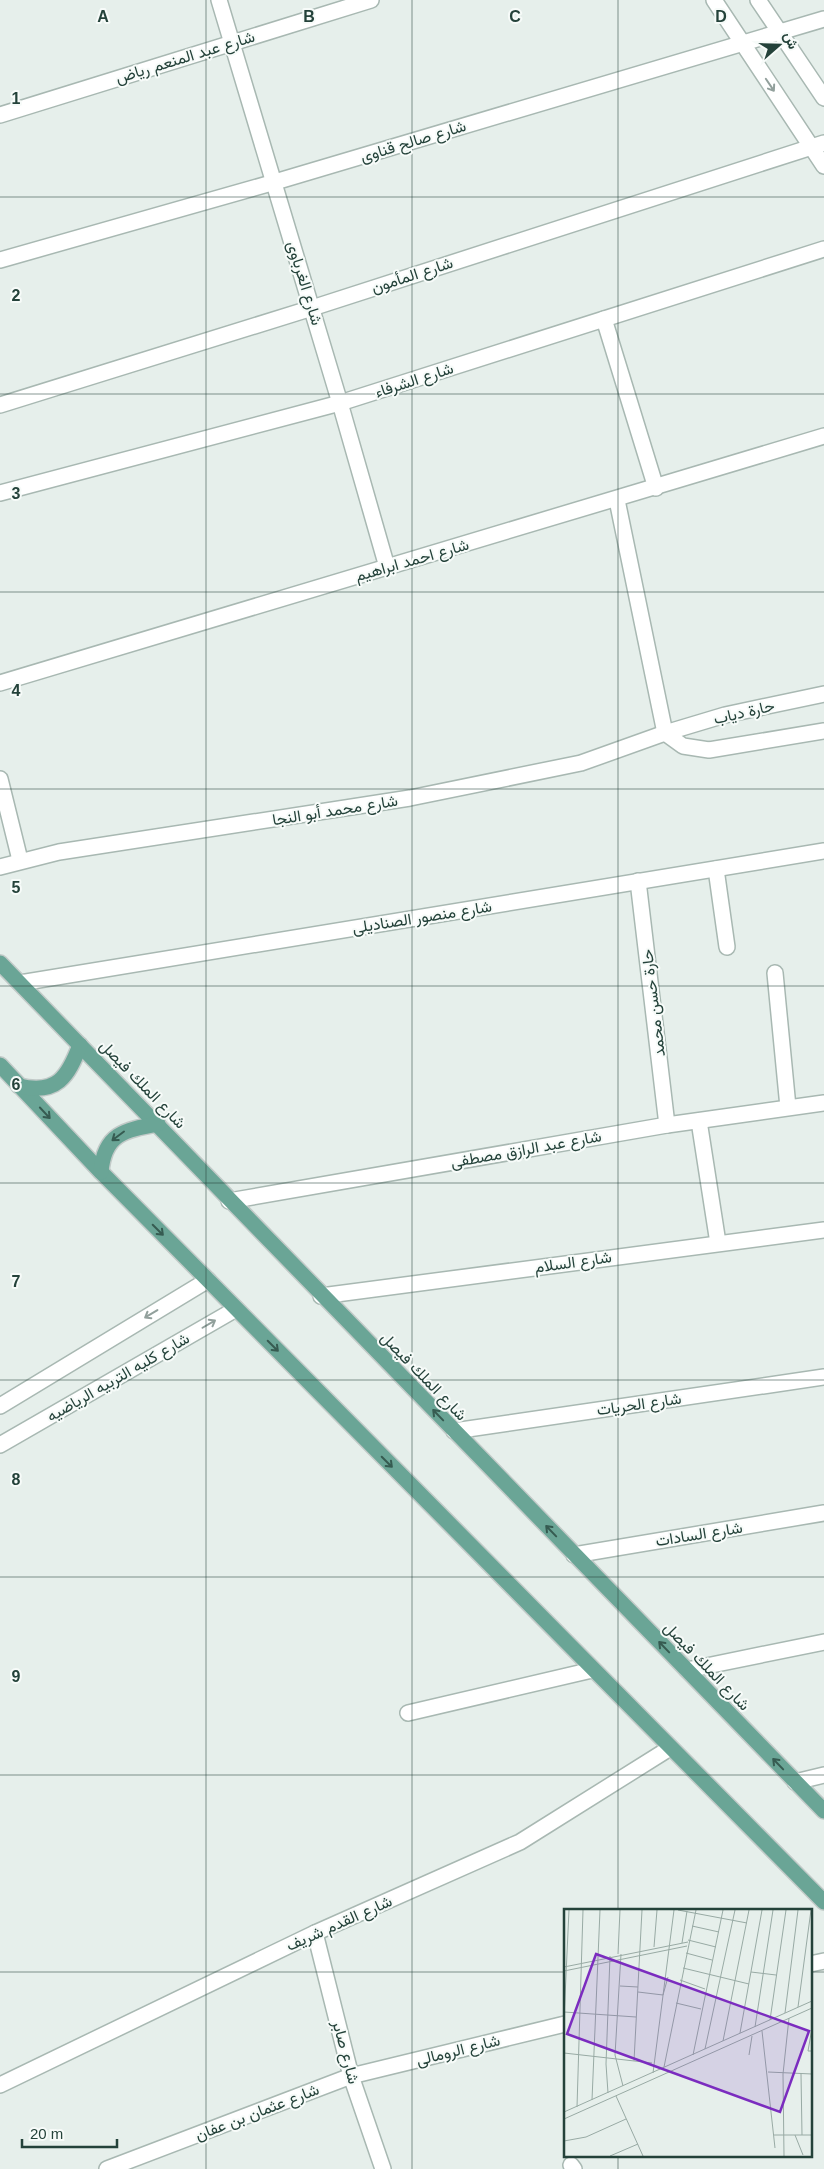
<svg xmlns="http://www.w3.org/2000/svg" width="824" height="2169" font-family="Arial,Vazirmatn,sans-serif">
<rect width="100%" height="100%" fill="#e6efeb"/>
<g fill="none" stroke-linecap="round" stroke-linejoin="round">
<defs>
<g id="lane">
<polyline points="0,1406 208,1280"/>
<polyline points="0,1445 236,1309"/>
</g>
<g id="street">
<polyline points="219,0 340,403 387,567"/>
<polyline points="714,0 824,166"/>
<polyline points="758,0 824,98"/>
<polyline points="0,115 371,0"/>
<polyline points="0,260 275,182 824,19"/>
<polyline points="604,319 656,488"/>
<polyline points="0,405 312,308 824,143"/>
<polyline points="0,493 340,403 824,249"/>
<polyline points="617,500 665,733 683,746 709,750 824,731"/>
<polyline points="0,683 824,436"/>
<polyline points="0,779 20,860"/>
<polyline points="0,867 59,852 410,798 581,763 665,733 725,715 824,694"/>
<polyline points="716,869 727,947"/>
<polyline points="638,881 667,1125"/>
<polyline points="775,973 788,1107"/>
<polyline points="20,983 824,851"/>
<polyline points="699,1121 718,1243"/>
<polyline points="229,1201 667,1125 824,1103"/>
<polyline points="321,1296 824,1230"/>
<polyline points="454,1431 824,1377"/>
<polyline points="574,1555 824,1513"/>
<polyline points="687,1670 824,1642"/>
<polyline points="408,1713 592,1670"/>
<polyline points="795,1782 824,1775"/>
<polyline points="315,1933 351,2076 383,2169"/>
<polyline points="810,1964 824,1961"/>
<polyline points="0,2085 315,1933 520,1842 670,1748"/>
<polyline points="571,2165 574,2169"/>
<polyline points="107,2169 351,2076 565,2024"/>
</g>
<g id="primary">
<polyline points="0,963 824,1811"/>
<polyline points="0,1065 101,1172 824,1902"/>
<path d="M 19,1086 C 57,1095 68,1077 80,1045"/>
<path d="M 101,1172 C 104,1134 124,1130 158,1124"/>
</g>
</defs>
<use href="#lane" stroke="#a8b8b2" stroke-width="18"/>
<use href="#street" stroke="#a8b8b2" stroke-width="18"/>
<use href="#primary" stroke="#c2cac8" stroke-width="18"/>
<use href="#lane" stroke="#fff" stroke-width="15"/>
<use href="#street" stroke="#fff" stroke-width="15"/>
<use href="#primary" stroke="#6aa596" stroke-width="15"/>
</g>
<defs><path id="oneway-shaft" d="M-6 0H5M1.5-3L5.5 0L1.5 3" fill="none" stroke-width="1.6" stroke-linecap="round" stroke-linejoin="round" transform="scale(1.25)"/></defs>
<g stroke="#92a09c">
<use href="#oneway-shaft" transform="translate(770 85) rotate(56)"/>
<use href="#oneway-shaft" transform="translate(151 1314) rotate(149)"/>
<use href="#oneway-shaft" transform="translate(209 1324) rotate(-30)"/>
</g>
<g stroke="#365b51">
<use href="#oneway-shaft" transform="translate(45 1113) rotate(47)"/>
<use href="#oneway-shaft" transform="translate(118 1136) rotate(143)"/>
<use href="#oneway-shaft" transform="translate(158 1230) rotate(45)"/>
<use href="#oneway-shaft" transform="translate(273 1346) rotate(45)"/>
<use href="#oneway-shaft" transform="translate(438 1415) rotate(-134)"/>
<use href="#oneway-shaft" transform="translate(387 1462) rotate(45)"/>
<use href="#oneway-shaft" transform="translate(551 1531) rotate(-134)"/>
<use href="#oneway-shaft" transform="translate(664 1647) rotate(-134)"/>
<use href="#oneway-shaft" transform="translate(778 1764) rotate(-134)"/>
</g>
<path fill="none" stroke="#24423a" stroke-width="1" stroke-opacity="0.55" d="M 206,0 L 206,2169M 412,0 L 412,2169M 618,0 L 618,1910M 0,197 L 824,197M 0,394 L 824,394M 0,592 L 824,592M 0,789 L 824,789M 0,986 L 824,986M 0,1183 L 824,1183M 0,1380 L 824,1380M 0,1577 L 824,1577M 0,1775 L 824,1775M 0,1972 L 565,1972M 810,1972 L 824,1972M 618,2155 L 618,2169"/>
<g text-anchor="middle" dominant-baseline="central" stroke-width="4" stroke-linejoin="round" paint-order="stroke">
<g font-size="16" fill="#24423a" stroke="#f7fbf9">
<text transform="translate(185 57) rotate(-17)">شارع عبد المنعم رياض</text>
<text transform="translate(413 141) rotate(-17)">شارع صالح قناوى</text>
<text transform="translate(412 275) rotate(-18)">شارع المأمون</text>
<text transform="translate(305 283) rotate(73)">شارع الغرباوى</text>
<text transform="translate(414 380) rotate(-18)">شارع الشرفاء</text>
<text transform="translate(412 560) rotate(-16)">شارع احمد ابراهيم</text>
<text transform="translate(744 712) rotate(-13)">حارة دياب</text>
<text transform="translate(335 810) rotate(-9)">شارع محمد أبو النجا</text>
<text transform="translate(422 917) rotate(-9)">شارع منصور الصناديلى</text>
<text transform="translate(653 1003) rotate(-97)">حارة حسن محمد</text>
<text transform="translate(143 1084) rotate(46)">شارع الملك فيصل</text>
<text transform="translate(526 1149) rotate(-10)">شارع عبد الرازق مصطفى</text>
<text transform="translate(573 1262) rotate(-8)">شارع السلام</text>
<text transform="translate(424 1376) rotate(46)">شارع الملك فيصل</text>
<text transform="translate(118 1377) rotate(-30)">شارع كليه التربيه الرياضيه</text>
<text transform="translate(639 1404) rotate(-8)">شارع الحريات</text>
<text transform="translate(699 1534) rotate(-9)">شارع السادات</text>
<text transform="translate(707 1666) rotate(46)">شارع الملك فيصل</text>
<text transform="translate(339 1923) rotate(-24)">شارع القدم شريف</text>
<text transform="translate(458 2050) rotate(-14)">شارع الرومالى</text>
<text transform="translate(346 2052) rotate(75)">شارع صابر</text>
<text transform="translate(257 2112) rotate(-21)">شارع عثمان بن عفان</text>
</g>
</g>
<g transform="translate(564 1909)">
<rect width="248" height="248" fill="#e6efeb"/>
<path fill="none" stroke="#98aaa4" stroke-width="1" d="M 114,1 L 183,14M 128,17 L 155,23M 124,31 L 152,38M 118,34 L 123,2M 90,38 L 93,1M 122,44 L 148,51M 54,45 L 56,1M 57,45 L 51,146 L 59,177M 0,58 L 124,33M 119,59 L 185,75M 0,62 L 123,37M 187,63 L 212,66M 116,71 L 141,80M 56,77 L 74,78M 74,83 L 99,86 L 104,68M 112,94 L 137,100M 234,98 L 247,1M 0,103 L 72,108M 221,104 L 234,1M 0,110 L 5,1M 206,111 L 222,1M 191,118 L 209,1M 248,119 L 244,142 L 248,142M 198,122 L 211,239M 176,124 L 198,1M 159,132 L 185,1M 141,140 L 171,1M 0,144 L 88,154M 129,146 L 159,1M 185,146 L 188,127M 70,152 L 78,1M 100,158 L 132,1M 204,163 L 248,165M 89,164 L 110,1M 237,165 L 238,226M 44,184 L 42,155 L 46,47M 52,187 L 79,247M 28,191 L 36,1M 13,198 L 19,1M 0,203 L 248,92M 0,210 L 248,99M 210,226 L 248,226M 231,226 L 239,246M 0,232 L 22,228 L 62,210M 46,247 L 74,235M 220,247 L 219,165 L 225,109"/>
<path fill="#7b2cbf" fill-opacity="0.15" stroke="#7b2cbf" stroke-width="2.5" d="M 32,45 L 245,122 L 216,203 L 3,125 Z"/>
<rect width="248" height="248" fill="none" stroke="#24423a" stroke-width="2.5"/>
</g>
<g font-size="16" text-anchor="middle" font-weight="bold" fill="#24423a" stroke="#f7fbf9" stroke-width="4" stroke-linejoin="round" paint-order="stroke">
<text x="103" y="22">A</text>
<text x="309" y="22">B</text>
<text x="515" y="22">C</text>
<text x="721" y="22">D</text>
<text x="16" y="104">1</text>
<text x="16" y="301">2</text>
<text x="16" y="499">3</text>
<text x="16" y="696">4</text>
<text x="16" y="893">5</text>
<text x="16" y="1090">6</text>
<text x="16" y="1287">7</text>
<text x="16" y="1485">8</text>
<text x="16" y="1682">9</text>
</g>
<g transform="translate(779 45) rotate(70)" stroke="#f7fbf9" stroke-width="4" paint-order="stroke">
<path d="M0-4L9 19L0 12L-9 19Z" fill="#24423a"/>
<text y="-8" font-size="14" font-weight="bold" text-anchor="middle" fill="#24423a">ش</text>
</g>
<path d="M22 2139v8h95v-8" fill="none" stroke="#24423a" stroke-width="2.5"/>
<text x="30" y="2139" font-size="15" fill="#24423a" stroke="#f7fbf9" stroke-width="4" paint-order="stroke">20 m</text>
</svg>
